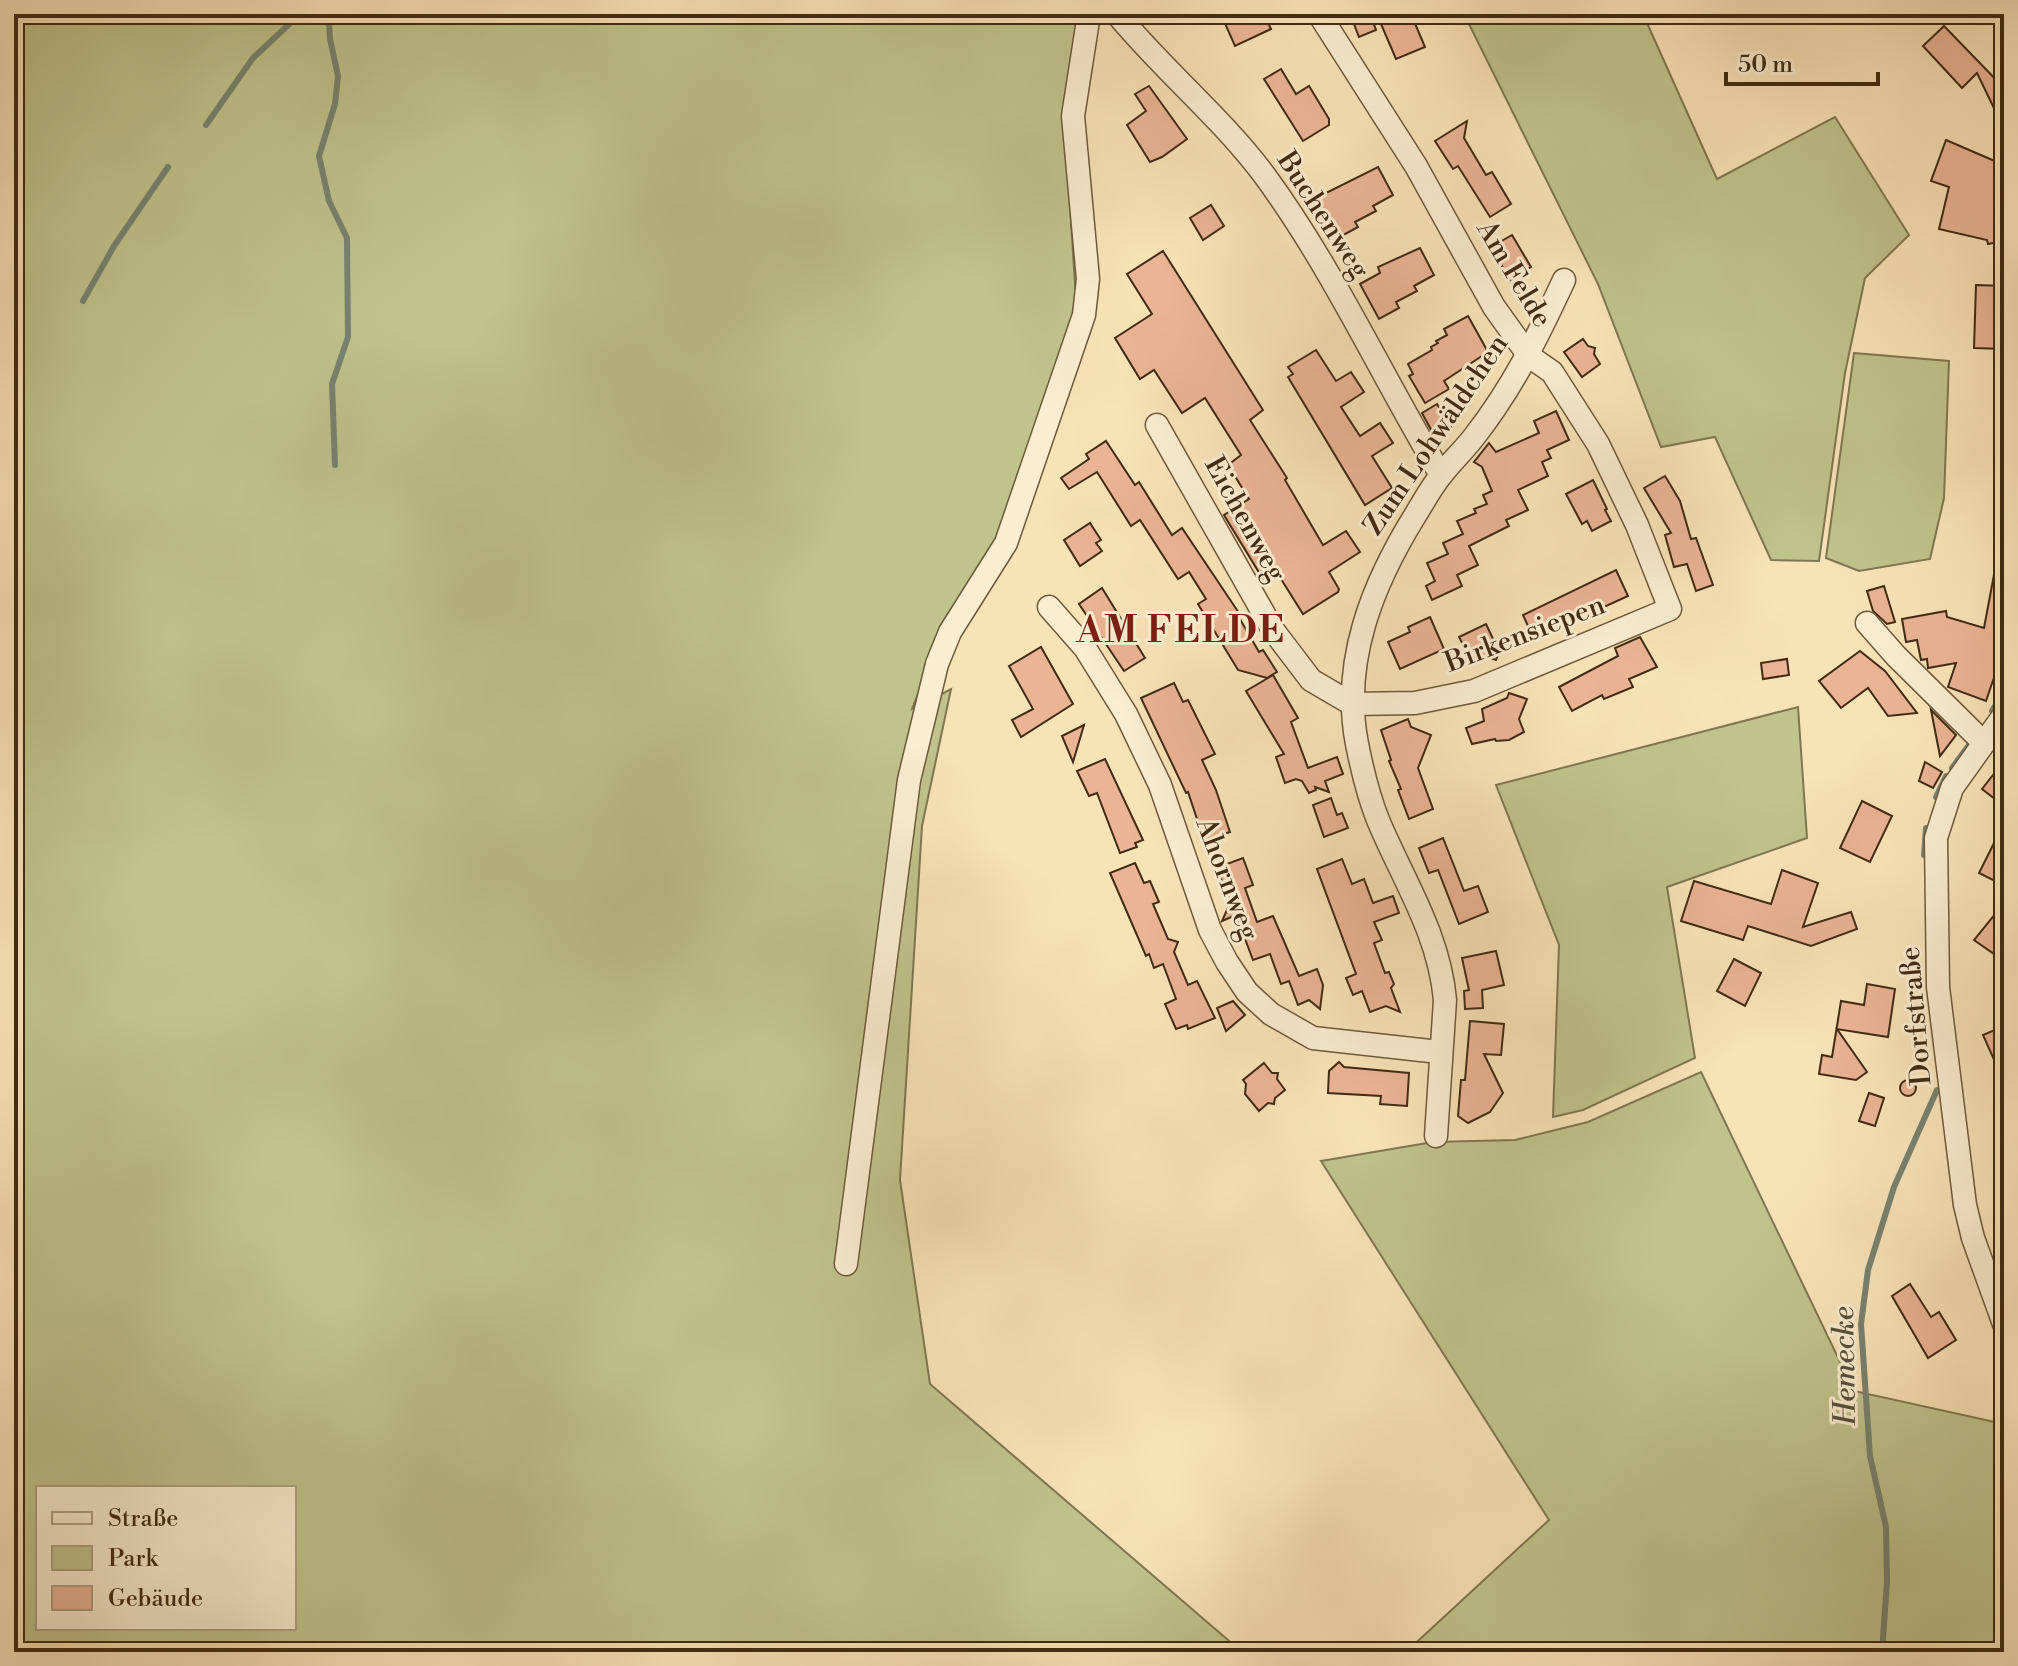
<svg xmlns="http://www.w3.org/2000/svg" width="2018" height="1666" font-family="'Libre Bodoni',serif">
<rect width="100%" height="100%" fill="#f8e3b7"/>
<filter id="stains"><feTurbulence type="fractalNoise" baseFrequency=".0025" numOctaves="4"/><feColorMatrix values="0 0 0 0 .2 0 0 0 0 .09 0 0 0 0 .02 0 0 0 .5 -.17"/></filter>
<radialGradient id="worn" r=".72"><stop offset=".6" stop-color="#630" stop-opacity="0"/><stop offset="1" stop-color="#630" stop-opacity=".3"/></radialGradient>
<g fill="#c0c38c" stroke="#807750" stroke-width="2" fill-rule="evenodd">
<path d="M 14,14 L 1081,14 L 1064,112 L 1077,315 L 999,539 L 944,629 L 912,709 L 951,689 L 922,826 L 900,1180 L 930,1384 L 1242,1652 L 14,1652 ZM 38,1488 L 294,1488 L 294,1628 L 38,1628 Z"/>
<polygon points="1464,14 1643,14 1717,179 1835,117 1909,235 1865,278 1845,373 1819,561 1771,560 1715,437 1661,447 1598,284"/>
<polygon points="1854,353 1949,361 1944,498 1930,559 1859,571 1826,558"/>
<polygon points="1798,707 1807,838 1667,887 1695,1058 1583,1110 1553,1117 1559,945 1496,785"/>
<polygon points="1701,1072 1854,1391 2004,1424 2004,1652 1406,1652 1549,1520 1321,1161 1433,1142 1515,1140 1588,1122"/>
</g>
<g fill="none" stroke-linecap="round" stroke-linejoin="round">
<g stroke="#788371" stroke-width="6">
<polyline points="206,125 253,58 300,14"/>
<polyline points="83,301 114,246 168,167"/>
<polyline points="335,465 332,384 348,337 347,238 329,201 319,156 335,104 338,76 330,39 329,21 336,14"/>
<polyline points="1992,711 2004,691"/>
<polyline points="1952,768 1972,741"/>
<polyline points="1936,797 1946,776"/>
<polyline points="1924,855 1926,828"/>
<polyline points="1882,1652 1887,1582 1886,1527 1870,1456 1861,1324 1868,1270 1894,1187 1937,1090"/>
</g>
</g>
<g fill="#ebb495" stroke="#402b13" stroke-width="2">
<polygon points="1234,14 1264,14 1271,29 1235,46 1223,19"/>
<polygon points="1365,14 1370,14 1376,30 1359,37 1352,19"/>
<polygon points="1405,14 1411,14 1425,47 1396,59 1381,24"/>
<polygon points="1944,26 2004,88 2004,129 1977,73 1962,88 1923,46"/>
<polygon points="1281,69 1296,94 1309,86 1329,119 1329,125 1303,141 1264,79"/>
<polygon points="1149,86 1187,139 1162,157 1150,162 1127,125 1146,111 1135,94"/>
<polygon points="1467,121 1464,138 1486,175 1492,172 1511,204 1490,217 1458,166 1453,169 1435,141"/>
<polygon points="1946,140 2004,165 2004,241 1988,244 1987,240 1939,229 1949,187 1931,181"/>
<polygon points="1378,167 1393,195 1373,206 1376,211 1355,222 1358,227 1338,238 1316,198"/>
<polygon points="1211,205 1224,226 1203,240 1190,218"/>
<polygon points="1512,235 1531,267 1510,280 1491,247"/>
<polygon points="1420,248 1434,275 1414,286 1417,291 1396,302 1399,308 1379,319 1360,284 1380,273 1378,267"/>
<polygon points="1163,251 1263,410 1250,420 1287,478 1285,480 1323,545 1346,531 1360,552 1329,572 1339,589 1338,592 1303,614 1276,571 1263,579 1224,515 1249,499 1228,465 1241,455 1205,398 1182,413 1154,370 1140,379 1115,338 1152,314 1127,274"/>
<polygon points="1976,285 2004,286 2004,349 1974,348"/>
<polygon points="1468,316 1488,352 1444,381 1449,389 1425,403 1409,376 1413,374 1408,364 1432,350 1431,347 1438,343 1436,341 1447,335 1444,329"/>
<polygon points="1583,339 1588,346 1595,348 1594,354 1600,364 1582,377 1564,352"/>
<polygon points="1316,350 1336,381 1351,372 1364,392 1341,407 1360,436 1380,423 1393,443 1372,456 1392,488 1365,505 1288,377 1293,374 1288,367"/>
<polygon points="1437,404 1451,427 1435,437 1422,413"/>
<polygon points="1556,411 1569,440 1547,450 1551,458 1542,462 1548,476 1518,490 1528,510 1506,520 1509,526 1469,546 1478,565 1457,575 1462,586 1432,600 1426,586 1435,581 1427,563 1448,554 1443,543 1463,534 1457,521 1476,513 1474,509 1487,504 1483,495 1492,491 1482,467 1474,462 1489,443 1496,452 1539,433 1534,421"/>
<polygon points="1106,441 1135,485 1139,482 1172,535 1182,528 1239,613 1237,614 1259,652 1263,650 1277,672 1267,678 1238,670 1198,604 1206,599 1189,572 1178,579 1140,520 1131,526 1097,472 1069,489 1061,478 1089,459 1086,454"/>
<polygon points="1665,476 1680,501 1691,539 1696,538 1713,585 1696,591 1687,564 1674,567 1665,535 1671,533 1644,488"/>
<polygon points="1593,480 1607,509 1605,510 1611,521 1592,531 1587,521 1582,524 1566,494"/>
<polygon points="1090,523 1101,540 1096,543 1102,551 1080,566 1064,540"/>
<polygon points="1996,564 2004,565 2004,648 1986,701 1948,687 1956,663 1928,668 1927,659 1921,660 1917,640 1906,642 1902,619 1946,611 1947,617 1984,628"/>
<polygon points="1616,570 1628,596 1604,607 1601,601 1563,618 1567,626 1534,641 1531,633 1525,631 1528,626 1523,615"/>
<polygon points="1884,586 1895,622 1887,624 1873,611 1867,591"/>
<polygon points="1102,588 1145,658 1124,671 1079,604"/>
<polygon points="1430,617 1444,649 1400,669 1388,642 1410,632 1408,627"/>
<polygon points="1486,624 1494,641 1502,644 1496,660 1488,657 1473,664 1459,637"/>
<polygon points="1640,637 1657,667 1629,679 1633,687 1604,699 1602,695 1572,711 1559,687 1618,656 1615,648"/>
<polygon points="1041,647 1073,704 1021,737 1012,720 1033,709 1009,666"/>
<polygon points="1860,651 1885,671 1917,713 1888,716 1868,688 1841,708 1819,681"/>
<polygon points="1787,659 1789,675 1763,679 1761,663"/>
<polygon points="1273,675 1298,718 1291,722 1308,768 1337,757 1343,774 1325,781 1329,792 1315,787 1316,790 1309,793 1302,781 1296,779 1285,783 1276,757 1284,754 1246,691"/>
<polygon points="1174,683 1183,702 1188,700 1215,754 1202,760 1216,790 1230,832 1204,840 1188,792 1186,793 1141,698"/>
<polygon points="1509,693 1527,699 1519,719 1524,732 1509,740 1496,741 1495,739 1472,744 1466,728 1484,721 1482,709 1507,698"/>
<polygon points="1931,710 1956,735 1940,756"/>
<polygon points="1408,719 1411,727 1431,735 1418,768 1433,809 1409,819 1398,790 1401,789 1389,761 1391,760 1381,730"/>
<polygon points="1084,725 1073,762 1062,736"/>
<polygon points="1105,759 1143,840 1135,843 1137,847 1120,853 1097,793 1089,796 1077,771"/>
<polygon points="2004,761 2004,806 1982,789"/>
<polygon points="1925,762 1942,772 1933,788 1919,781"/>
<polygon points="1331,798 1337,815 1342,813 1348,828 1324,837 1313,805"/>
<polygon points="1862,801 1892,816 1870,862 1840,848"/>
<polygon points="2004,823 2004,868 1997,882 1979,873"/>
<polygon points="1443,838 1464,891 1478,886 1488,912 1459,924 1438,870 1429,873 1419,848"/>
<polygon points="1243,858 1253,885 1245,888 1257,922 1273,916 1299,976 1317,969 1323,985 1320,1009 1309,1000 1298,1005 1289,981 1281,984 1270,954 1253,960 1236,915 1222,921 1231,901 1216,868"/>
<polygon points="1342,859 1352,884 1364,879 1373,903 1393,896 1399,913 1374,922 1382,940 1374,943 1385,973 1389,972 1394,984 1391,988 1400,1012 1386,1006 1370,1012 1362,991 1353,995 1346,978 1356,974 1317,869"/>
<polygon points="1135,863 1144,883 1150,881 1159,902 1153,904 1168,939 1178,942 1174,952 1188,985 1197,981 1215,1018 1188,1029 1187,1025 1176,1029 1165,1004 1176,999 1163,964 1154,968 1149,954 1146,956 1110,873"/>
<polygon points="1782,870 1818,883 1803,927 1851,912 1857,929 1811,946 1748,926 1743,940 1681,921 1694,881 1771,904"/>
<polygon points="2004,903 2004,946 1997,956 1974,940"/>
<polygon points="1496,951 1504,985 1482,990 1483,1008 1465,1009 1464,991 1469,990 1462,958"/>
<polygon points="1734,959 1761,973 1745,1006 1717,991"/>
<polygon points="1867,984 1895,989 1888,1037 1837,1029 1867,1072 1856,1080 1819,1074 1822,1055 1832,1057 1841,1001 1864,1005"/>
<polygon points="1233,1001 1245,1015 1226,1031 1217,1008"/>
<polygon points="1470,1021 1504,1024 1501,1055 1484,1054 1503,1093 1490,1112 1468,1123 1458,1116 1461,1080 1465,1080"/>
<polygon points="2004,1026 2004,1082 1983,1035"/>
<polygon points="1339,1062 1344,1067 1409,1073 1407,1106 1380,1104 1381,1096 1328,1093 1329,1071"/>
<polygon points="1264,1063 1272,1073 1278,1073 1277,1079 1285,1090 1275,1098 1274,1104 1268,1103 1259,1111 1245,1094 1246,1084 1243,1080"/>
<circle cx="1908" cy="1088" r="8"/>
<polygon points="1869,1093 1884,1098 1875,1126 1859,1121"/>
<polygon points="1910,1284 1931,1317 1939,1312 1956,1340 1928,1358 1892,1296"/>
</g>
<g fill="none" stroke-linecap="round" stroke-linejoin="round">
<defs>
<g id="street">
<path d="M 1117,14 C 1164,71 1221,117 1265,176 C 1333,269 1382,376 1441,475"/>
<polyline points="1157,425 1273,630 1311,680 1352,704 1415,703 1474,691 1670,609 1637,525 1598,444 1552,372 1529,356 1494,307 1416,166 1319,14"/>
<polyline points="1049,607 1085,648 1126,714 1160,785 1210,930 1227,962 1247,992 1271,1014 1313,1038 1439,1052"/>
<polyline points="1867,623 1896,656 1984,743"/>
<polyline points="2004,715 1952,788 1936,838 1938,987 1965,1205 1973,1238 2004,1324"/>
<path d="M 1436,1136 L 1445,1000 C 1439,933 1403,880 1378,820 C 1368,795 1362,769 1357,744 C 1341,661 1373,583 1416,514 C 1424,501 1432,486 1442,474 C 1452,461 1464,450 1474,437 C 1513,387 1538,336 1564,280"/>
<polyline points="846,1264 909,780 937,664 950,632 1006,543 1084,315 1088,279 1073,116 1089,14"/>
</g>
</defs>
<use href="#street" stroke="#6e593c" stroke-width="25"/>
<use href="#street" stroke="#faedd0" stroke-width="22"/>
</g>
<g text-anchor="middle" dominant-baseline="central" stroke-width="6" stroke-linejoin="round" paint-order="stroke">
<g font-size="28" fill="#402b13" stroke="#faedd0">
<text transform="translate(1323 215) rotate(57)">Buchenweg</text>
<text transform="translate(1514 274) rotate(59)">Am Felde</text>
<text transform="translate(1436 435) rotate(-56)">Zum Lohwäldchen</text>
<text transform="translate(1245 519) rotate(61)">Eichenweg</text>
<text transform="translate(1525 634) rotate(-21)">Birkensiepen</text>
<text transform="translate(1227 879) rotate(69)">Ahornweg</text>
<text transform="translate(1916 1016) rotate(-95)">Dorfstraße</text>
</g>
<g font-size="30" font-style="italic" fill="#57503a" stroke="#faedd0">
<text transform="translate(1845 1366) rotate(-91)">Hemecke</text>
</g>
<g font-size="36" font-weight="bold" letter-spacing="2" fill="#7a1f14" stroke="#faedd0">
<text x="1181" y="631">AM FELDE</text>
</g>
</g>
<rect width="2018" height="1666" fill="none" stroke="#f8e3b7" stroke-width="48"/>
<rect x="16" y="16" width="1986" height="1634" fill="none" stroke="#402b13" stroke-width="4"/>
<rect x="24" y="24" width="1970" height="1618" fill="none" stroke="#402b13" stroke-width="2"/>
<rect x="36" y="1486" width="260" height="144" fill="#faedd0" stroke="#b09f84" stroke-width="2"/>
<rect x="52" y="1512" width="40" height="12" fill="#faedd0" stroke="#b09f84" stroke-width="2"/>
<text x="108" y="1526" font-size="24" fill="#402b13">Straße</text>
<rect x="52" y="1546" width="40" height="24" fill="#c0c38c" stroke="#b09f84" stroke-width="2"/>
<text x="108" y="1566" font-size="24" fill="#402b13">Park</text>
<rect x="52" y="1586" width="40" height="24" fill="#ebb495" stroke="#b09f84" stroke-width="2"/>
<text x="108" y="1606" font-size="24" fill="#402b13">Gebäude</text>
<path d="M1726 72v12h152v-12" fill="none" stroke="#402b13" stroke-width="4"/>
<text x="1738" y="72" font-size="24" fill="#402b13" stroke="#faedd0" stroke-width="6" paint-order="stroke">50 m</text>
<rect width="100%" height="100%" filter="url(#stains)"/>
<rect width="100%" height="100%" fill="url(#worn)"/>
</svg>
